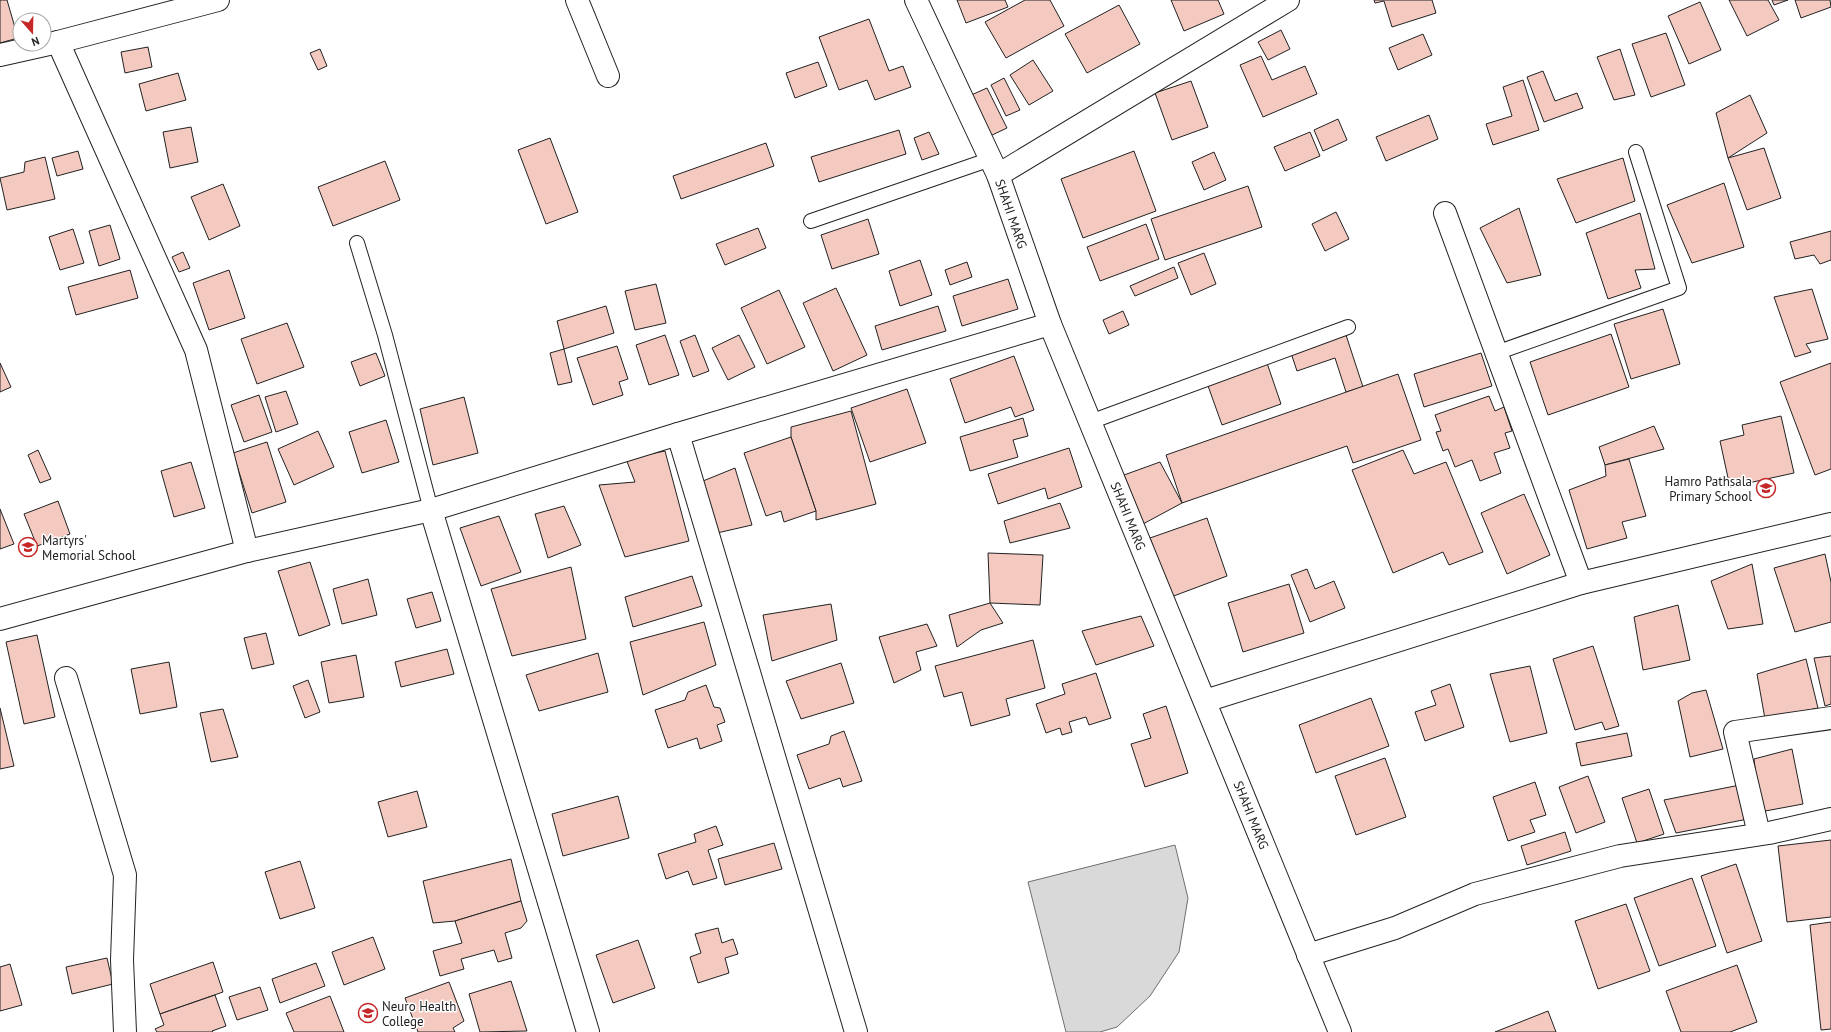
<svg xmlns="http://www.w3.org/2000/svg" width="1831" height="1032" font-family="'PT Sans',sans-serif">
<rect width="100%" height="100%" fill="#fff"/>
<polygon fill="#d9d9d9" stroke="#6f6f6f" points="1175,845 1188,898 1179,952 1150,996 1117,1027 1100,1032 1066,1032 1028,882"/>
<g fill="#f3c9c0" stroke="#222">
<polygon points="0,0 7,0 18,38 0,43"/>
<polygon points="957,0 1005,0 1008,7 966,23"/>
<polygon points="1025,0 1050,0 1064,26 1006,58 985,22"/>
<polygon points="1171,0 1218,0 1224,14 1184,31"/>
<polygon points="1374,0 1432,0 1436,13 1392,27 1384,1 1375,3"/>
<polygon points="1729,0 1768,0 1779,20 1747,36"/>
<polygon points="1772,0 1788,0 1774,5"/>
<polygon points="1795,0 1830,0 1831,7 1801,18"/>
<polygon points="1700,2 1721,50 1689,64 1668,16"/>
<polygon points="1119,5 1140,44 1087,73 1065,34"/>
<polygon points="869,19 889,71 903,66 911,87 875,100 867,80 839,90 819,37"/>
<polygon points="1281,30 1290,49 1268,60 1258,42"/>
<polygon points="1666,33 1685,85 1651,97 1632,44"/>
<polygon points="1423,34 1432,55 1398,70 1389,48"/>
<polygon points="148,47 152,67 125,73 121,52"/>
<polygon points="320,49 327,66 318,70 310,53"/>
<polygon points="1620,49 1635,95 1614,100 1597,57"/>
<polygon points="1261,56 1272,80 1305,66 1317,94 1263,117 1240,65"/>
<polygon points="1033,60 1053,91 1029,105 1010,75"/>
<polygon points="818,62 827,86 795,98 786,73"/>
<polygon points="1543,71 1555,101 1577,93 1583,108 1544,122 1527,77"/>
<polygon points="178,73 186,100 146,111 139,84"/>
<polygon points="1004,78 1020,110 1006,116 991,85"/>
<polygon points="1523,80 1539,130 1493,145 1486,124 1512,116 1503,87"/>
<polygon points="1191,81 1208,127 1172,140 1155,93"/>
<polygon points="987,88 1007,128 988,137 969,96"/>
<polygon points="1750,95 1767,133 1728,158 1716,113"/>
<polygon points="1429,115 1438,139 1386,161 1376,137"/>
<polygon points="1338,119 1347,140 1323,151 1314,130"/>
<polygon points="191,127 198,162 170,168 163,132"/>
<polygon points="899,130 906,154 819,182 811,157"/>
<polygon points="929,132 939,154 922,160 914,138"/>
<polygon points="1310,132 1320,156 1285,171 1274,147"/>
<polygon points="550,138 578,212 546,224 518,150"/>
<polygon points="766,143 774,166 681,199 673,176"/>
<polygon points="1764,148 1781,198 1747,210 1728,158"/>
<polygon points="78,151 83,169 57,176 52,158"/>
<polygon points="1134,151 1156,211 1083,238 1061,179"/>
<polygon points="1214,152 1226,180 1204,190 1192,162"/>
<polygon points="45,157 55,199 7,210 0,178 24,172 25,162"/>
<polygon points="1623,158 1635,201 1576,223 1557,179"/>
<polygon points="385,161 400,200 333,226 318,187"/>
<polygon points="1724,183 1744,247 1692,263 1667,205"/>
<polygon points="223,184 240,226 209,240 191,197"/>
<polygon points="1248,186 1262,227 1165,260 1151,219"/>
<polygon points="1519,208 1541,275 1507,283 1480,228"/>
<polygon points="1336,212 1349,239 1325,251 1312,224"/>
<polygon points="1640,213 1655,269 1635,270 1641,288 1608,299 1586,233"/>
<polygon points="868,219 879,254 832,269 821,235"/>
<polygon points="1146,224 1159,259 1100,281 1087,247"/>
<polygon points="110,225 120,259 99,266 89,231"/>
<polygon points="758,228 766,248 725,265 716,244"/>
<polygon points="73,229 84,263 60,270 49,237"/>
<polygon points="1831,231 1831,260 1820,264 1814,255 1795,259 1790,242"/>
<polygon points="183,252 190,268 179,272 172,257"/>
<polygon points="1204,253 1216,284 1191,295 1178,263"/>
<polygon points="920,260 932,295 900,306 889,271"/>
<polygon points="967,262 972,277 950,285 945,270"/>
<polygon points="1174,267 1178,278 1135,296 1130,286"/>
<polygon points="130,270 138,298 76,315 68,287"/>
<polygon points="229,270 245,318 209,330 193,283"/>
<polygon points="1008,279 1018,309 962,326 953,296"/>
<polygon points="656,284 666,323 635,330 625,291"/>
<polygon points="836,288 867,355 833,371 803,303"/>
<polygon points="1812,289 1828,339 1806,344 1811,352 1795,357 1774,297"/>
<polygon points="779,290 805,347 767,364 741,308"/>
<polygon points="606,306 614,333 564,349 557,321"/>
<polygon points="938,306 946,331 882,350 875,326"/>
<polygon points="1663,309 1680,364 1631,379 1614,324"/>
<polygon points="1123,311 1129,325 1109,334 1103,320"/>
<polygon points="287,323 304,367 257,384 241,339"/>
<polygon points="1611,334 1629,387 1548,415 1530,362"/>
<polygon points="665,335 679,375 649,385 636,345"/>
<polygon points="695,335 709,371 693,377 680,341"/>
<polygon points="739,335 755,367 728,380 712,348"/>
<polygon points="1346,335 1363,387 1346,392 1335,358 1297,371 1291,353"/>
<polygon points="617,346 628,379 619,382 623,395 593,405 577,358"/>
<polygon points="564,349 572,382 558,385 550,353"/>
<polygon points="376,353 385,376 360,386 351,362"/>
<polygon points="1481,353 1492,386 1424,407 1414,374"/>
<polygon points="1014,356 1034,410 1015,417 1011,407 965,423 950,379"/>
<polygon points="0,363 11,387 0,392"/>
<polygon points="1267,363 1281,404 1222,425 1207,383"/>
<polygon points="1831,363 1831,469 1815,475 1780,382"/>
<polygon points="1398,374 1421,440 1353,463 1347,446 1182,503 1166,455"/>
<polygon points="907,389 926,443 870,462 851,408"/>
<polygon points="286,391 298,424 276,432 265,397"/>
<polygon points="259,395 272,432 244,442 231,405"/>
<polygon points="1489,396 1495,411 1504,407 1512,431 1505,433 1510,448 1494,453 1501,473 1480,481 1472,460 1455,467 1448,449 1443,451 1436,432 1441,431 1435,415"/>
<polygon points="464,397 478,453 433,465 420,409"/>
<polygon points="851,411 876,504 816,520 816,511 791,437 791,427"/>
<polygon points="1781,416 1794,473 1730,487 1720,441 1744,435 1742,425"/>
<polygon points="1023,418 1028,436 1013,440 1018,457 970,471 960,437"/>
<polygon points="386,420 399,462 362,473 349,432"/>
<polygon points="1654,426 1664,449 1605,465 1599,447"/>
<polygon points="318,431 334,467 294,485 278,449"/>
<polygon points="791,437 816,511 784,522 781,511 766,516 744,453"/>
<polygon points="267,442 286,502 252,513 233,453"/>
<polygon points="1069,448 1082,487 1048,499 1045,488 998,504 988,474"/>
<polygon points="38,450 51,479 40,483 28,455"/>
<polygon points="1403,450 1414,474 1446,462 1483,552 1449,565 1443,552 1393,573 1352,470"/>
<polygon points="665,451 689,541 625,557 599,485 635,482 626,459"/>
<polygon points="1629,459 1646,516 1622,522 1627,538 1587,549 1569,490 1606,476 1605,465"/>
<polygon points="191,462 205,508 174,517 161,471"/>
<polygon points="1160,462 1182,503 1143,524 1124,475"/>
<polygon points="735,468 752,525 717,533 703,481"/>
<polygon points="1524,494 1550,555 1507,574 1481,513"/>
<polygon points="58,501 70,534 37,546 24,514"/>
<polygon points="1060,503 1070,528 1010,543 1004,521"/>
<polygon points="564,506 581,545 548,558 535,514"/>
<polygon points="0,509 14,544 0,549"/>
<polygon points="499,516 521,572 481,586 460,528"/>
<polygon points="1207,518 1227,576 1171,597 1150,538"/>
<polygon points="988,553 1043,555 1040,605 990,603"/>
<polygon points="1825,554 1831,582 1831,622 1795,632 1774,568"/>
<polygon points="310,562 330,625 299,636 278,571"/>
<polygon points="1752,564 1763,624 1728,629 1711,581"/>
<polygon points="571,567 586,639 512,656 491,589"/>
<polygon points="1307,569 1315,589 1334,581 1345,608 1310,622 1291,575"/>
<polygon points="692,576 702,606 633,627 625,597"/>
<polygon points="368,579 377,615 342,624 333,589"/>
<polygon points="1289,584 1304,633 1243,652 1228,603"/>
<polygon points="432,592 441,621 416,628 407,599"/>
<polygon points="990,603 1003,623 981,630 957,647 949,615"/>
<polygon points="831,604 837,640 772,661 763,615"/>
<polygon points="1678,605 1690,660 1643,670 1634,617"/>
<polygon points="1141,616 1154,646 1096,665 1082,631"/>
<polygon points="704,622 716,665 643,695 630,642"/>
<polygon points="927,624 937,646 916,652 921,670 894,683 879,637"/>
<polygon points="266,633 274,664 252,669 244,638"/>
<polygon points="37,635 55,717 24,724 6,642"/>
<polygon points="1033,640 1045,688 1006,699 1010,715 971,726 962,692 944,697 935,666"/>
<polygon points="1593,646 1619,726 1605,730 1602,722 1575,730 1553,659"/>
<polygon points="447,649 454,674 401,687 395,662"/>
<polygon points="598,653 608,692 539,711 526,675"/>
<polygon points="356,655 364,697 329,703 321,662"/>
<polygon points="1831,656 1831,704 1825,706 1814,658"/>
<polygon points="1806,659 1818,708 1765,719 1757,674"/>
<polygon points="169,662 177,707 140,714 131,669"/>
<polygon points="841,663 854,703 801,719 786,681"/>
<polygon points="1530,666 1547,733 1510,742 1490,674"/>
<polygon points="1096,673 1111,718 1089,725 1086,717 1069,722 1072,732 1062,735 1060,728 1046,733 1036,704 1065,694 1062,684"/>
<polygon points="308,680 320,712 305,718 293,686"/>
<polygon points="1450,684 1464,727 1425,741 1415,712 1436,705 1431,691"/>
<polygon points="706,685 714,707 720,708 725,722 717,725 722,741 700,749 697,738 668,748 655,710 685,700 688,692"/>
<polygon points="1706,690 1723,749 1690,757 1678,701 1692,693"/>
<polygon points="1371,698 1389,746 1316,773 1299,725"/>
<polygon points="1166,706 1188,773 1145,787 1131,744 1151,738 1143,714"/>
<polygon points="0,708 14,766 0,769"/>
<polygon points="223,709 238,757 211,762 200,713"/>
<polygon points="844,731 862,781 843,787 840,778 809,789 797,755 829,744 831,736"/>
<polygon points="1627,733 1632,756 1581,766 1576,743"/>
<polygon points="1792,749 1803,804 1760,812 1754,759"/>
<polygon points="1385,758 1406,817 1356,835 1335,776"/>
<polygon points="1588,776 1605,822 1576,833 1559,787"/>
<polygon points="1535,782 1546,815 1530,820 1535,832 1508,841 1493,797"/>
<polygon points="1740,785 1748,819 1676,833 1664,800"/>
<polygon points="1649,789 1664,834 1637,843 1622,798"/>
<polygon points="417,791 427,827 388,837 378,802"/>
<polygon points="618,796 629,838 563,856 552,814"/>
<polygon points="716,826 723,845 708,850 717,878 693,885 688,871 666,879 658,854 696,842 694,834"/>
<polygon points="1565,832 1571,851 1527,865 1521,846"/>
<polygon points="1831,840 1831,917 1787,922 1778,846"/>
<polygon points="774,843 782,869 725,885 718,859"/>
<polygon points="511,859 521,901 455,921 433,923 423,881"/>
<polygon points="300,861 315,908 280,919 265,872"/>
<polygon points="1736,864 1762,941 1727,953 1701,876"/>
<polygon points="1692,878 1716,946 1659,966 1634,898"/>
<polygon points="521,901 527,921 521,928 505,933 512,958 498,962 494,950 461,959 464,969 440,976 433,951 462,943 455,921"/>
<polygon points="1626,904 1650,971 1598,989 1575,921"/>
<polygon points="1831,922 1831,1029 1821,1030 1810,925"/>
<polygon points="718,928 722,943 733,939 738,954 725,958 729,973 698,983 690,957 701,953 695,934"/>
<polygon points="373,937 385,969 344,985 332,952"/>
<polygon points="638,940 655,988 613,1003 596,955"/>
<polygon points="107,958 113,984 72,994 66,967"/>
<polygon points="213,962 223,992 160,1014 150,984"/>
<polygon points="316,963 325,986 280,1003 272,979"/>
<polygon points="10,964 22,1005 0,1011 0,967"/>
<polygon points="1737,965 1757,1022 1730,1032 1681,1032 1666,991"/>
<polygon points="511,981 527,1031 480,1032 469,994"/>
<polygon points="449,982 464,1021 453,1028 455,1032 418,1032 405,998"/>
<polygon points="260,987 268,1010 237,1020 229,997"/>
<polygon points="215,995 226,1026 212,1031 213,1032 157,1032 155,1029 164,1025 160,1014"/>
<polygon points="330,996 344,1032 294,1032 286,1013"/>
<polygon points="1548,1011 1556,1032 1495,1032"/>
</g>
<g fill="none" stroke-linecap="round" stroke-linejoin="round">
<defs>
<g id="service">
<polyline points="811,221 991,159"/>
<polyline points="357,243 385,335 431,510"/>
<polyline points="1496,353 1679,288 1636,152"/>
<polyline points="1090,422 1348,327"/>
</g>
<g id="minor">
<polyline points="577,0 608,76"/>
<polyline points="58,42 196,350 247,551"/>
<polyline points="0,55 58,42 218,0"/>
<polyline points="998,175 1288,0"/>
<polyline points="1445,213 1581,583"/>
<polyline points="678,434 856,1032"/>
<polyline points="431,510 588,1032"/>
<polyline points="66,678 125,875 122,960 125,1032"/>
<polyline points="1205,701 1581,583 1831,524"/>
<polyline points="1759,834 1735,732 1831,718"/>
<polyline points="1308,955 1395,928 1475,894 1620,856 1769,833 1831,819"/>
</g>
<g id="tertiary">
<polyline points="916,0 998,175 1050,324 1340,1032"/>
<polyline points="0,619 247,551 431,510 678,434 1050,324"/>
</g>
</defs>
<use href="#service" stroke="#222" stroke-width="16"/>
<use href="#minor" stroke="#222" stroke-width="24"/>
<use href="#tertiary" stroke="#222" stroke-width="24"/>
<use href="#service" stroke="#fff" stroke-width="14"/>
<use href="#minor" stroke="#fff" stroke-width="22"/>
<use href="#tertiary" stroke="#fff" stroke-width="22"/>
</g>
<defs>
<symbol id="school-ring" viewBox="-11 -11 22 22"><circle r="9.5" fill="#fff" stroke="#c62828" stroke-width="1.5"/><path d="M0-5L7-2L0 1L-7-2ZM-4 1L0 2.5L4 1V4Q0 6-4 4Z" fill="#c62828"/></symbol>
</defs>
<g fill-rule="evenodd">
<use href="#school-ring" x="1755" y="477" width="22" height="22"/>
<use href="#school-ring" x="17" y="536" width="22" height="22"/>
<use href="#school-ring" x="357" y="1002" width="22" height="22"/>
</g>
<g text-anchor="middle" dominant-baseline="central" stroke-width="3" stroke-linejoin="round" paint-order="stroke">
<g font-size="13" fill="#222" stroke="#fff">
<text transform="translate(1011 214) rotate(71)">SHAHI MARG</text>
<text transform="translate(1128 516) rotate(68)">SHAHI MARG</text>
<text transform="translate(1251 815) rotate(68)">SHAHI MARG</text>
</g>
<g font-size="13" fill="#222" stroke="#fff" text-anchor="start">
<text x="1752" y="481" text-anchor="end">Hamro Pathsala<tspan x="1752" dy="15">Primary School</tspan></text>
<text x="42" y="540">Martyrs'<tspan x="42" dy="15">Memorial School</tspan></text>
<text x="382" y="1006">Neuro Health<tspan x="382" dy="15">College</tspan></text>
</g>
</g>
<g transform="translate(32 32) rotate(160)"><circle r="19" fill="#ffffff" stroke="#a7a7a7"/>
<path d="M0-3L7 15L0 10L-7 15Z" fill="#c62828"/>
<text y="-6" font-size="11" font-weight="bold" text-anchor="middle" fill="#222222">N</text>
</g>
</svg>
